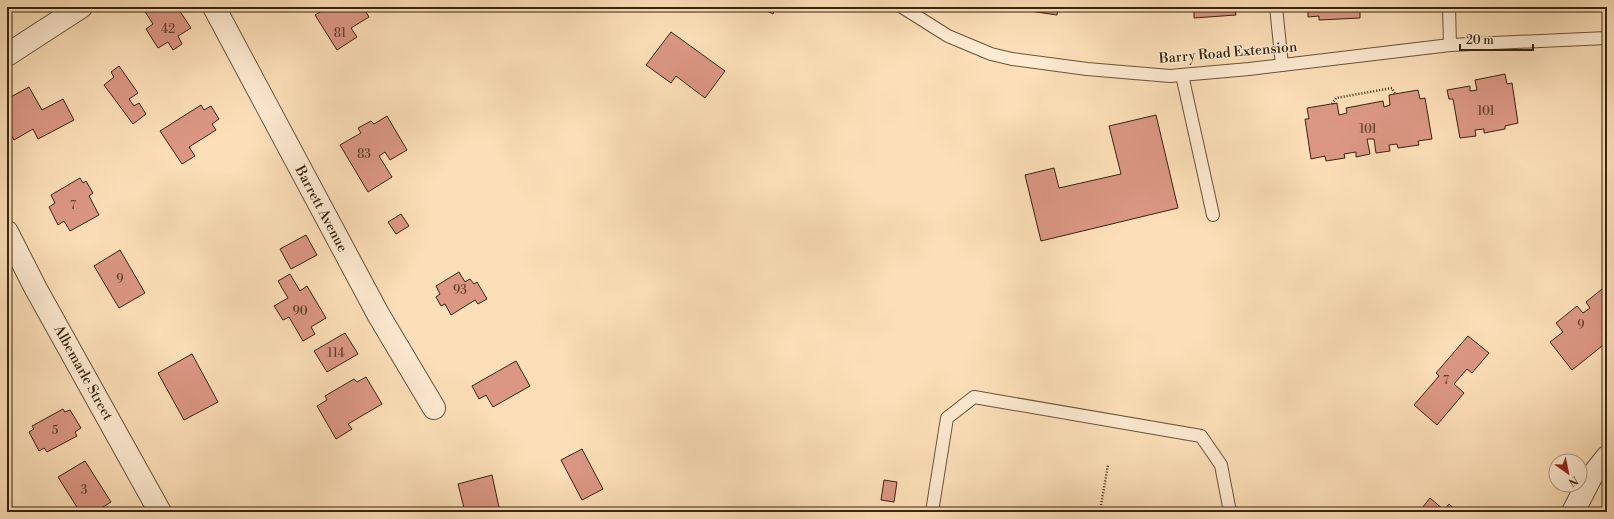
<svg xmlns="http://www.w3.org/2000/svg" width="1614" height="519" font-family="'Libre Bodoni',serif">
<rect width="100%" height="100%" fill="#fcdfb8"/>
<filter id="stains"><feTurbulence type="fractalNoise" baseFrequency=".005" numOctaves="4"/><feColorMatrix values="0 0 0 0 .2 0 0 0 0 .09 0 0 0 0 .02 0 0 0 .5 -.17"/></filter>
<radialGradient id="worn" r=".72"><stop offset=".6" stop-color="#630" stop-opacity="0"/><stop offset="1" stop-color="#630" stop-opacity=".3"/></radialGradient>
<g fill="#db9784" stroke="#38240f">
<polygon points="142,7 177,7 191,28 178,36 182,44 173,50 168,42 158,48 146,29 153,24"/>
<polygon points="324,7 354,7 355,8 363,7 369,17 351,28 357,37 337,50 315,15 325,9"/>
<polygon points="759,7 776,7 773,14"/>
<polygon points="1024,7 1058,7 1057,15 1023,10"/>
<polygon points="1194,7 1247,7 1247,10 1235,11 1236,15 1194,18"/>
<polygon points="1308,7 1360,7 1360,18 1319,20 1319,16 1308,17"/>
<polygon points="671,32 725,71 705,98 676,76 671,83 646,65"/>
<polygon points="119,66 138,93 129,99 134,106 139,103 146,114 133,124 104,85 114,77 111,72"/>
<polygon points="1505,74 1507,84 1512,83 1518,123 1505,126 1505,129 1484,133 1484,129 1475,130 1476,136 1460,138 1453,99 1449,99 1447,90 1470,86 1470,91 1477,90 1475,80"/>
<polygon points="29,87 42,110 63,99 74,120 38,139 33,129 14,140 7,127 7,99"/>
<polygon points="1418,90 1420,99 1425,98 1432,139 1418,141 1419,145 1398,148 1397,144 1389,145 1390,151 1376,153 1374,139 1367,139 1370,154 1356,157 1356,152 1344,154 1345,158 1326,161 1325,156 1311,159 1305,119 1309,119 1307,108 1337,103 1339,115 1347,113 1346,108 1383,101 1384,107 1390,105 1389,95"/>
<polygon points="201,105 204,110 211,106 219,119 212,124 216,130 189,147 195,156 182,164 160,131"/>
<polygon points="1156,115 1178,208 1041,241 1025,175 1054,168 1059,188 1121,174 1109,126"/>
<polygon points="387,116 407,150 390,160 385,152 379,156 392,177 368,192 340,145 361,133 358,128 371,121 374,124"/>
<polygon points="80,178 83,183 86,181 93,193 89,196 99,215 70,231 64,221 58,225 49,207 55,203 51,195"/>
<polygon points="401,214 409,226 396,234 388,222"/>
<polygon points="306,235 317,255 291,269 280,249"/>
<polygon points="120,250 145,293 119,308 94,266"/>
<polygon points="459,272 465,282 470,279 474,284 477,282 487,299 478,304 475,300 451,315 445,304 441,306 436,297 440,294 436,286"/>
<polygon points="290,274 300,291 307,286 326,318 311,327 315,334 303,341 289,317 283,320 274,306 288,298 278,281"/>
<polygon points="1607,285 1607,323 1602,328 1607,335 1607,342 1572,370 1550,342 1563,332 1556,323 1577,306 1583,313 1590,308 1586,302"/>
<polygon points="345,333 358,354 327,372 314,351"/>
<polygon points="1468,336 1489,353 1472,373 1467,369 1454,384 1464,393 1437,425 1414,405 1439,376 1436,373"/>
<polygon points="192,354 218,402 184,420 158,373"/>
<polygon points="516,361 530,386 493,407 486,395 479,399 472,386"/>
<polygon points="366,377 382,404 348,424 352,429 336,439 317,406 327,400 325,396 354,379 357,382"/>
<polygon points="63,409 65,412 70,410 81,428 75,432 77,436 47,452 44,448 39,451 29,432 34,429 32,426"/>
<polygon points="582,449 603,489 582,500 561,460"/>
<polygon points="85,461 111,502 95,512 80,512 58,477"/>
<polygon points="492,475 500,512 465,512 458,484"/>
<polygon points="884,480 897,482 894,502 881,500"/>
<polygon points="1430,498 1444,510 1449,504 1458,512 1419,512"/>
</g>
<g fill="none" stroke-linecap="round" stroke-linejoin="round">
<defs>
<g id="lane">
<polyline points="902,7 948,36 991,54 1012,59 1087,69 1170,76 1249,69 1450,45 1607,38"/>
<polyline points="1276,7 1282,65"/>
<polyline points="1449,7 1450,45"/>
<polyline points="1182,75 1213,215"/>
<polyline points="932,512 947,418 974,397 1201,436 1221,465 1230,512"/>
</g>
<g id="street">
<polyline points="214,7 378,314 434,408"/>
<polyline points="7,55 81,7"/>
<polyline points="7,232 36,289 160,512"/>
<polyline points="1573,512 1591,477 1607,457"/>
</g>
</defs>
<use href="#lane" stroke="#695339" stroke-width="14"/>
<use href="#street" stroke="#695339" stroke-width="24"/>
<g stroke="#38240f" stroke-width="2.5" stroke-dasharray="1 2" stroke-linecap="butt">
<polyline points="1332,104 1336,98 1392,88 1395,94"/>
<polyline points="1100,511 1108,465"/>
</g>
<use href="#lane" stroke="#fdead1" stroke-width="12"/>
<use href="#street" stroke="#fdead1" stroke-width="22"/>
</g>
<g text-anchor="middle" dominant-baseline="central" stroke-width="3" stroke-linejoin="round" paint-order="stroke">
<g font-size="12" fill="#61412c">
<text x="168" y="29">42</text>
<text x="340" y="33">81</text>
<text x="1486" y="111">101</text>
<text x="1368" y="129">101</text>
<text x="364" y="154">83</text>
<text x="73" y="205">7</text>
<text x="120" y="279">9</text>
<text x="460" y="290">93</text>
<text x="300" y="311">90</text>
<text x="1581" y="325">9</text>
<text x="336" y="353">114</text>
<text x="1446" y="380">7</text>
<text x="55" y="430">5</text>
<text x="84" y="490">3</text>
</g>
<g font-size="14" fill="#38240f" stroke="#fdead1">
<text transform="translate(1228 53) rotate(-5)">Barry Road Extension</text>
<text transform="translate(321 209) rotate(62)">Barrett Avenue</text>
<text transform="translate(83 373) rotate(61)">Albemarle Street</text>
</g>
</g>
<rect width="1614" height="519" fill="none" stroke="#fcdfb8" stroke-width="24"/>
<rect x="8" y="8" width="1598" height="503" fill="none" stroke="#38240f" stroke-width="2"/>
<rect x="12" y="12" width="1590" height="495" fill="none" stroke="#38240f"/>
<g transform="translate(1568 473) rotate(147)"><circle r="19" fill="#fdead1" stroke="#ae9b83"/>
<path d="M0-3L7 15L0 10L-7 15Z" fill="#8f2418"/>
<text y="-6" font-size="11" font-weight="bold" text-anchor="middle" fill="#38240f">N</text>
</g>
<path d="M1460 44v6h73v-6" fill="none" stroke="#38240f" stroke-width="2"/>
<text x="1466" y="44" font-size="12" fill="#38240f" stroke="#fdead1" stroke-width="3" paint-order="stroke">20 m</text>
<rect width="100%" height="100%" filter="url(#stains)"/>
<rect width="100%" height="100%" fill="url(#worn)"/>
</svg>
